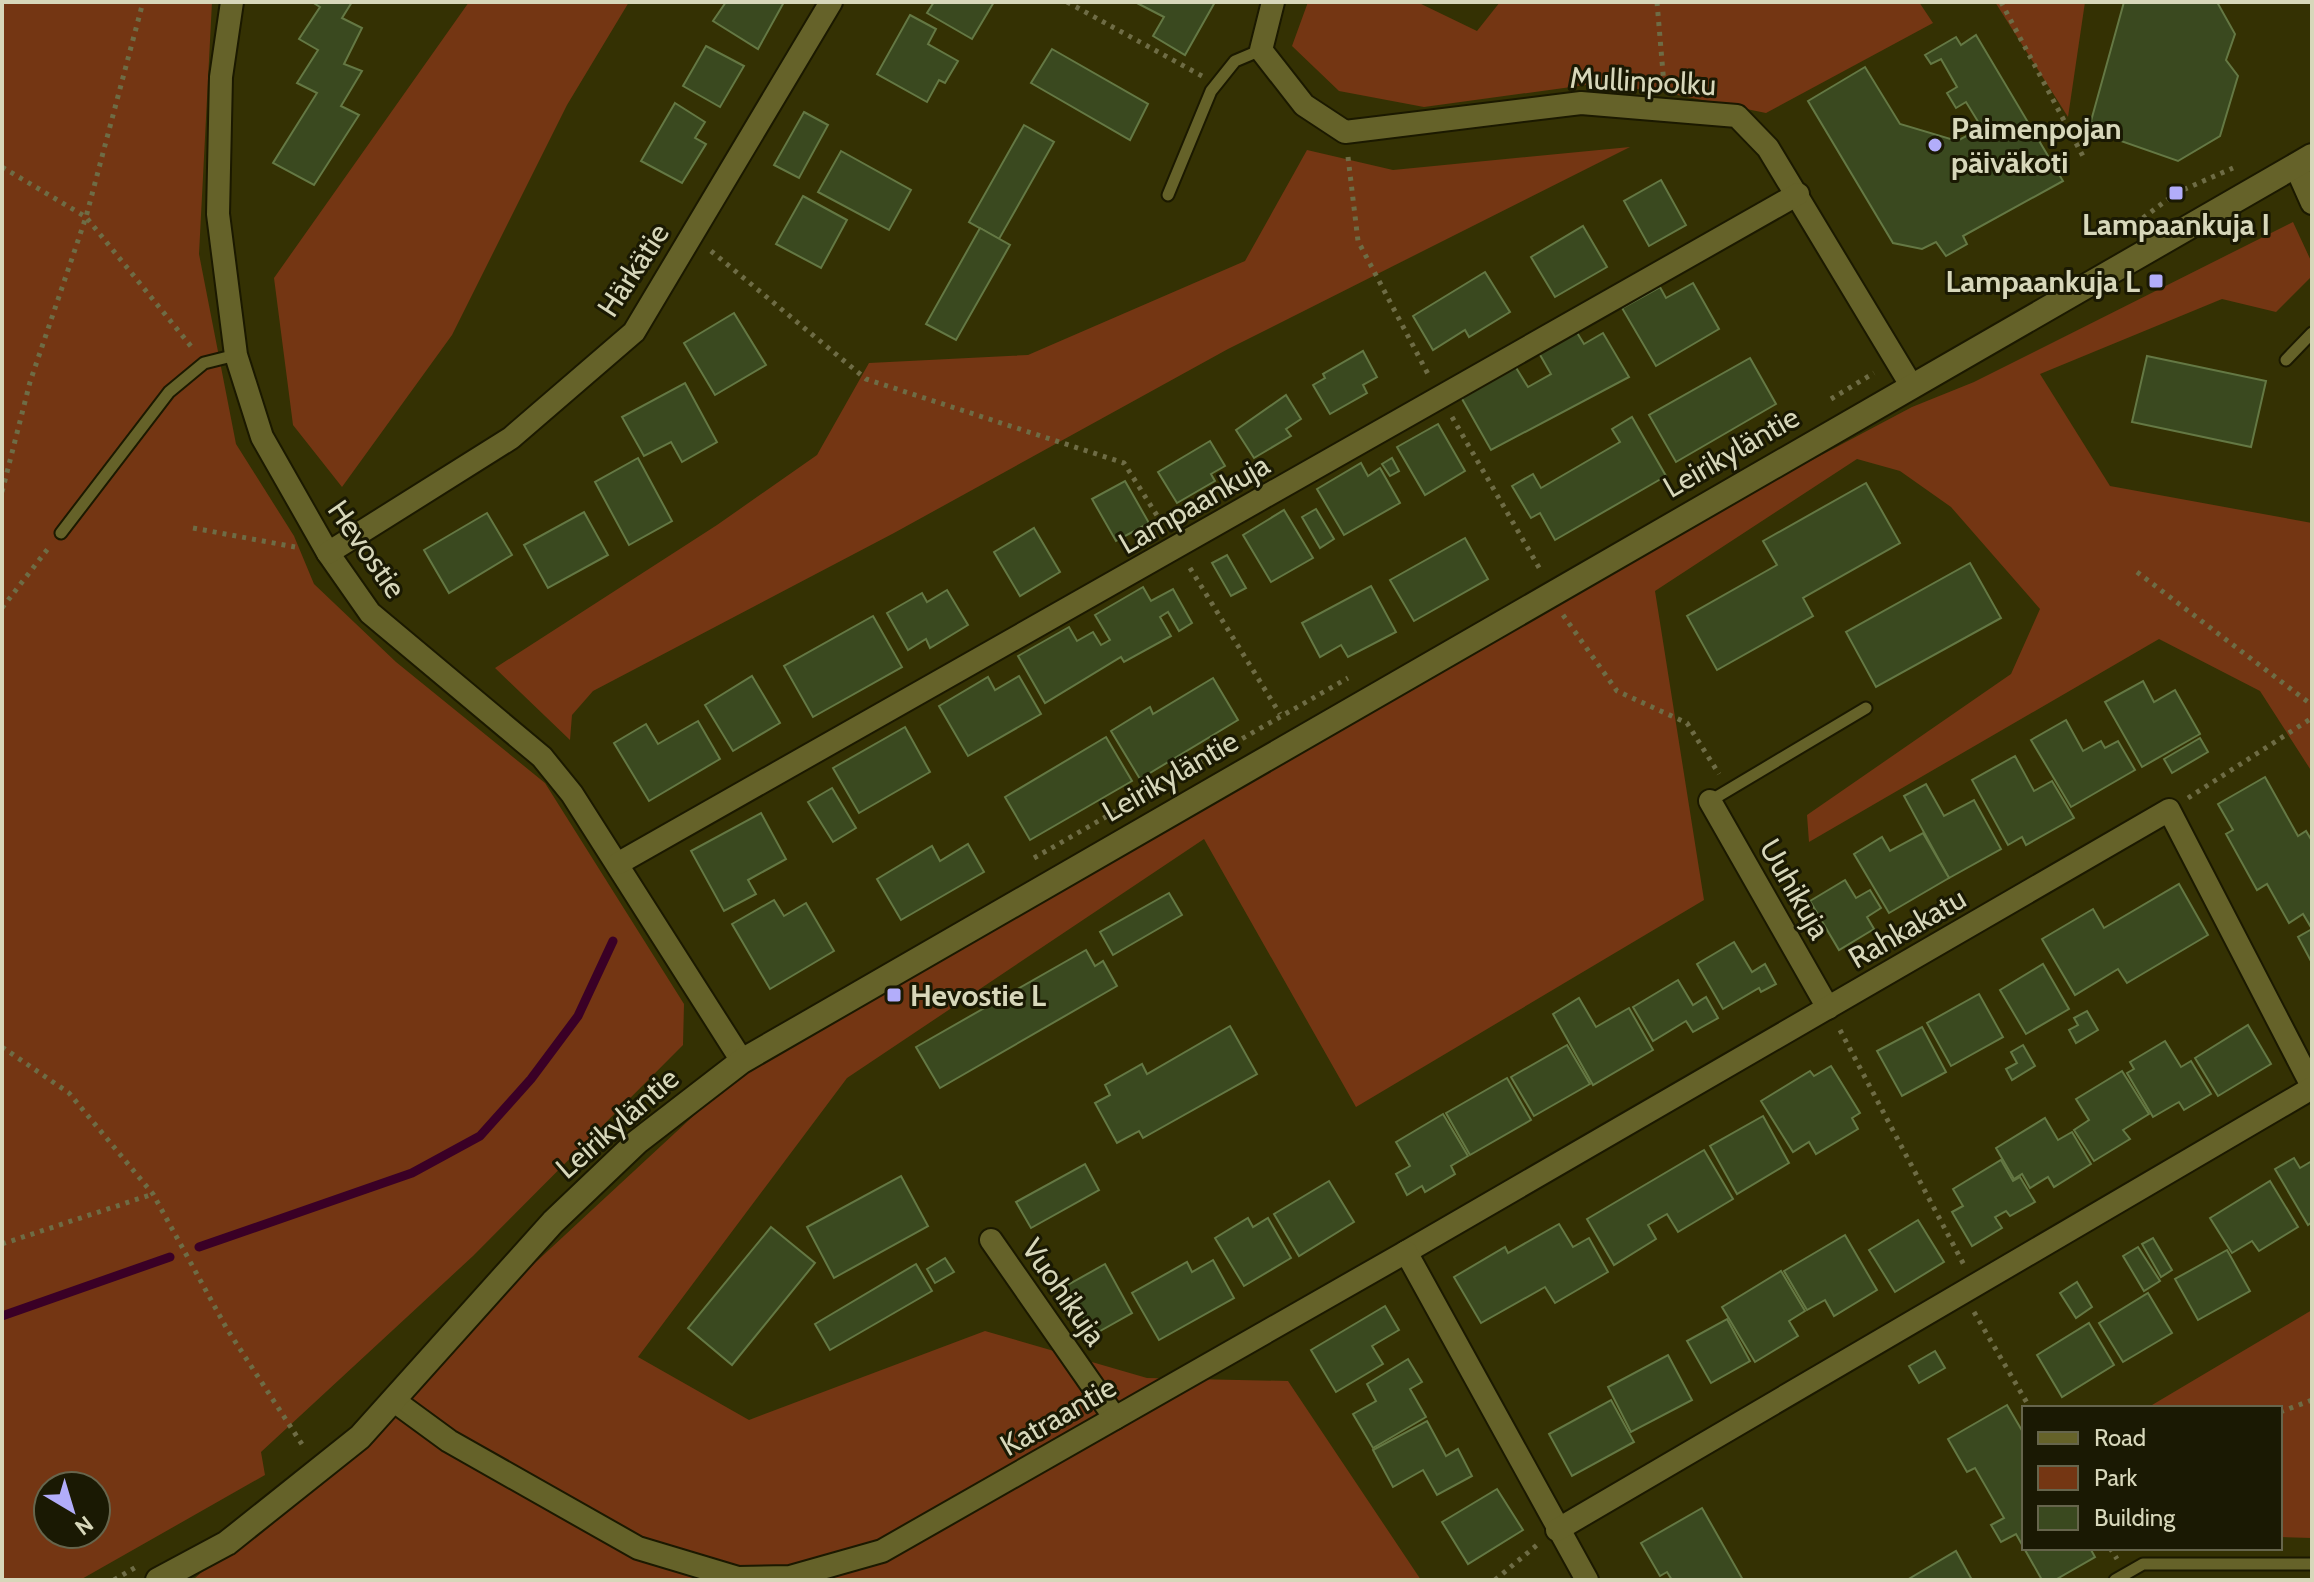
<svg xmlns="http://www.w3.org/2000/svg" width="2314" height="1582" font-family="Cabin,sans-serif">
<rect width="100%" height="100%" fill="#343103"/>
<g fill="#743613" fill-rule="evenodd">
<path d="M 2,2 L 212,2 L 199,254 L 236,444 L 294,536 L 314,584 L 396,662 L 545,783 L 684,1004 L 683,1045 L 473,1256 L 261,1452 L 265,1475 L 80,1580 L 2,1580 ZM 48,1486 L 96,1486 L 96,1534 L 48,1534 Z"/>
<polygon points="469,2 629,2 567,105 452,335 342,487 293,425 274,278"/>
<polygon points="1308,2 1417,2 1477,31 1500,2 1919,2 1933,23 1766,113 1663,92 1593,84 1424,107 1339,91 1292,46"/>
<polygon points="1995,2 2085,2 2068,117"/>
<polygon points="1630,147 1228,349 894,533 593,691 572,715 570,740 495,668 717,525 817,455 869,363 1028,355 1245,261 1307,150 1393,170"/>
<polygon points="2293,222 2312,263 2312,276 2276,312 2222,299 2040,374 2110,486 2312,523 2312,772 2260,691 2159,639 1809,842 1807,815 2011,674 2040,609 1951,507 1900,471 1857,459 1655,591 1704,900 1356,1107 1204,839 847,1078 638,1357 749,1420 985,1331 1147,1378 1288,1381 1421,1580 193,1580 744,1069 1765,485 1912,407 1974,382"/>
<polygon points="2312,1310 2312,1538 2280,1537 2280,1408 2147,1408"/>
</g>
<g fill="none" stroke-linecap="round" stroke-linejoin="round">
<g stroke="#3a0026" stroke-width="9">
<polyline points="199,1247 412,1173 480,1136 531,1079 578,1016 613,941"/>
<polyline points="2,1316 170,1257"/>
</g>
</g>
<g fill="#3a491f" stroke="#647844" stroke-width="2">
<polygon points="312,2 352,2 342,18 362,28 344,64 362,71 341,106 359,115 314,185 273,163 317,93 297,83 318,50 299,39 320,7"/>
<polygon points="726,2 784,2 758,49 713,21"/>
<polygon points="934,2 994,2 972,39 927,13"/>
<polygon points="1135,2 1215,2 1185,55 1153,36 1164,17"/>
<polygon points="2124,2 2217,2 2235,34 2226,60 2238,76 2220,136 2178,161 2098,133 2091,121"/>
<polygon points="910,15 936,29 928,44 958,61 945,83 939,80 927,102 877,74"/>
<polygon points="1976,35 2063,181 1963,236 1967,244 1946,256 1936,242 1922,249 1893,243 1808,101 1865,67 1900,124 1957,141 1982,128 1966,102 1956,108 1947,93 1957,87 1941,59 1931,64 1925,55 1956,37 1961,45"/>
<polygon points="706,46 744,66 720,107 683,86"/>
<polygon points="1052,49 1148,104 1130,140 1031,83"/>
<polygon points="675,103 705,122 695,138 706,144 682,183 641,161"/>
<polygon points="804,112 828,125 799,178 774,165"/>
<polygon points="1024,125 1054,142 999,239 969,222"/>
<polygon points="841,151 911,190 889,230 818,192"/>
<polygon points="1661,180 1686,225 1649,246 1624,201"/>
<polygon points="803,196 847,220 821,268 776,244"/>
<polygon points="1583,226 1607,267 1555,297 1531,257"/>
<polygon points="980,228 1010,245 956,340 926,324"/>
<polygon points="1485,272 1510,312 1469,337 1465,330 1433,350 1413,316"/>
<polygon points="1693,283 1719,329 1656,366 1622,308 1660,287 1666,298"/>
<polygon points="734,313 766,365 715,395 684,343"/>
<polygon points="1576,331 1584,344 1603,333 1629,377 1491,450 1461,397 1515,366 1528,387 1551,374 1539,353"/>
<polygon points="1363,351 1377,377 1363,385 1367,393 1330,414 1313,385 1325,378 1323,374"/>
<polygon points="2147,356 2266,381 2251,447 2132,422"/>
<polygon points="1750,358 1776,404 1676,462 1649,415"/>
<polygon points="685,383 717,442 682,462 671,442 644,456 622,417"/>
<polygon points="1286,395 1301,419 1286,429 1291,436 1254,458 1236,430"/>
<polygon points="1632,417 1666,476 1555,540 1540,513 1531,518 1512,486 1533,474 1541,488 1620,442 1612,429"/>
<polygon points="1438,424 1465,471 1425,495 1397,447"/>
<polygon points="1210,441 1225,466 1211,474 1215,481 1177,503 1158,472"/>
<polygon points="638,458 672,521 629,545 595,482"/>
<polygon points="1392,458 1399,471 1390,476 1382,464"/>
<polygon points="1361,463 1368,476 1380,468 1400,503 1344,535 1317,489"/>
<polygon points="1125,481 1149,523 1116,541 1092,499"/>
<polygon points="1866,483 1900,543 1803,598 1813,616 1717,670 1687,616 1777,565 1763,541"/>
<polygon points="1316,509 1334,539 1320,548 1302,517"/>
<polygon points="1284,510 1313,558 1271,582 1243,535"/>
<polygon points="584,512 608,555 548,588 524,545"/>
<polygon points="487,513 512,555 449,593 424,550"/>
<polygon points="1034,528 1060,572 1020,596 994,552"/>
<polygon points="1465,538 1488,579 1414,621 1390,580"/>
<polygon points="1227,555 1246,588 1231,596 1212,563"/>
<polygon points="1970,563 2001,618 1876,687 1846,632"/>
<polygon points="1371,586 1396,632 1348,657 1341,645 1320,657 1302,623"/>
<polygon points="1143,587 1151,601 1173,589 1192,623 1179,631 1168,612 1160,617 1171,636 1124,662 1121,657 1045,703 1018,656 1069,627 1077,641 1093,632 1101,645 1110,640 1095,615"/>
<polygon points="947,590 968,625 930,648 926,639 908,650 887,613 922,593 927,602"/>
<polygon points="873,616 902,667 813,717 784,666"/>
<polygon points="752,676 780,723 733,751 705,705"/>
<polygon points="1019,676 1041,714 968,756 939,706 988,677 995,690"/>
<polygon points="1213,678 1238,720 1140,779 1111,731 1150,707 1153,714"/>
<polygon points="2143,681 2154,702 2175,690 2200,734 2142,767 2105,702"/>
<polygon points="2066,720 2083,751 2101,741 2105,748 2118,741 2135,770 2071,807 2031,740"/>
<polygon points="698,721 720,759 649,801 614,743 646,724 658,744"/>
<polygon points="905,727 930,772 859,813 833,768"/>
<polygon points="1106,737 1132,781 1030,840 1005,797"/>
<polygon points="2200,738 2208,752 2172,773 2164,759"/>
<polygon points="2015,756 2034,791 2052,781 2074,818 2026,845 2022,837 2008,845 1972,780"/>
<polygon points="2265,777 2298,836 2306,831 2312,841 2312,963 2298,937 2312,929 2303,914 2289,923 2267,884 2257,890 2226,834 2233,830 2218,804"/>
<polygon points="1926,784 1944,816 1974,800 2001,849 1949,878 1904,796"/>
<polygon points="832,788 856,828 833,842 808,802"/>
<polygon points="761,813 786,859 748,880 756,894 724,911 691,851"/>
<polygon points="1923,833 1949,878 1889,913 1854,854 1882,837 1890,851"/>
<polygon points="968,844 984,872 901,920 877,879 932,846 940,861"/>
<polygon points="1845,880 1856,898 1870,890 1881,908 1867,917 1874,929 1839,950 1810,901"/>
<polygon points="2179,884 2208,935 2127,983 2118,969 2075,995 2042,939 2093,909 2104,928"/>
<polygon points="1169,893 1182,915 1113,955 1100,932"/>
<polygon points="774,900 784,916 806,903 834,951 770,989 732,924"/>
<polygon points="1734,942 1752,972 1765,964 1776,984 1761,992 1759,988 1723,1009 1697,964"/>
<polygon points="1086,950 1095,966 1103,961 1117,986 940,1088 916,1047"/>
<polygon points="2043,964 2069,1009 2026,1034 2000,990"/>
<polygon points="1678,980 1693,1005 1706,997 1718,1018 1693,1032 1686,1021 1653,1041 1633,1007"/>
<polygon points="1979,994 2003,1037 1951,1066 1927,1023"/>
<polygon points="1579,998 1596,1027 1629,1008 1653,1050 1593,1085 1553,1014"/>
<polygon points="2087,1011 2098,1030 2076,1043 2069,1030 2078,1025 2074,1018"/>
<polygon points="2248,1025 2271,1064 2218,1096 2195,1058"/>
<polygon points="1230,1026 1257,1074 1143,1138 1139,1131 1117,1143 1095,1103 1110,1095 1105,1085 1142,1064 1147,1074"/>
<polygon points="1922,1027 1946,1072 1902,1096 1877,1051"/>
<polygon points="2165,1041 2181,1067 2191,1061 2211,1094 2184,1110 2179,1102 2153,1117 2127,1073 2134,1069 2130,1062"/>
<polygon points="1567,1045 1590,1084 1534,1116 1511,1077"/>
<polygon points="2023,1045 2035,1066 2012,1080 2006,1069 2017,1063 2011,1052"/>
<polygon points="1831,1066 1860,1113 1852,1118 1858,1129 1816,1154 1809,1142 1793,1152 1761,1101 1810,1071 1814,1076"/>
<polygon points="2122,1071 2149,1114 2123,1130 2130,1139 2094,1161 2074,1130 2089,1120 2076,1099"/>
<polygon points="1507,1078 1531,1120 1470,1155 1446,1113"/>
<polygon points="1443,1114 1468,1156 1451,1166 1455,1174 1425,1192 1422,1186 1407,1195 1396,1174 1410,1166 1396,1142"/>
<polygon points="1763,1116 1789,1163 1737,1194 1710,1146"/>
<polygon points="2045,1118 2058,1140 2072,1132 2091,1164 2054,1187 2048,1177 2030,1188 2022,1174 2014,1179 1996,1148"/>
<polygon points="1704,1150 1733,1199 1678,1232 1667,1214 1648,1225 1656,1239 1614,1265 1587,1219"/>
<polygon points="2294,1158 2300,1168 2312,1161 2312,1222 2308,1225 2275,1169"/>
<polygon points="2001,1160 2013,1181 2020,1177 2035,1202 2010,1216 2006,1211 1995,1217 2002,1228 1972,1246 1952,1212 1963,1206 1953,1189"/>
<polygon points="1085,1164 1099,1190 1031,1228 1016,1202"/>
<polygon points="901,1176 928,1226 834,1278 807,1227"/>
<polygon points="1329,1181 1354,1222 1299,1256 1274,1214"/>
<polygon points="2270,1181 2298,1227 2259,1251 2252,1241 2232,1253 2210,1218"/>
<polygon points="1248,1218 1253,1227 1268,1218 1291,1258 1244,1286 1215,1238"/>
<polygon points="1918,1220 1944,1262 1895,1292 1869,1250"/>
<polygon points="1559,1224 1573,1247 1589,1238 1608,1272 1555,1303 1545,1287 1481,1323 1454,1277 1505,1247 1508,1253"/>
<polygon points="771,1227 815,1263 732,1365 688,1328"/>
<polygon points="1845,1235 1877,1290 1834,1316 1825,1300 1807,1310 1784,1271"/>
<polygon points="2153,1238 2172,1270 2161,1277 2142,1244"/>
<polygon points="2138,1247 2160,1281 2144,1291 2123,1256"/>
<polygon points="2227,1250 2250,1291 2198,1320 2175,1279"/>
<polygon points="945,1258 954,1272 935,1283 927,1269"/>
<polygon points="1213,1260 1234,1298 1159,1340 1132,1293 1187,1262 1192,1272"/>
<polygon points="916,1264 932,1291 830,1350 815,1324"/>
<polygon points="1105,1264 1132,1313 1093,1335 1066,1286"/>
<polygon points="1781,1271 1805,1311 1789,1321 1798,1336 1755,1362 1722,1307"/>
<polygon points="2077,1282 2092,1307 2076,1318 2060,1293"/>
<polygon points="2148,1293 2172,1333 2123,1362 2099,1323"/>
<polygon points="1385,1306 1399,1330 1372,1346 1383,1364 1336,1392 1311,1350"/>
<polygon points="1727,1319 1750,1361 1711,1383 1687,1341"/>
<polygon points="2089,1323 2114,1365 2062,1397 2037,1355"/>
<polygon points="1935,1351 1945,1368 1919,1383 1909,1366"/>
<polygon points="1668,1355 1692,1400 1631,1432 1608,1387"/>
<polygon points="1408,1359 1422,1382 1410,1389 1426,1417 1373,1448 1353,1414 1376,1401 1367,1384"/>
<polygon points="1611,1400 1634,1442 1572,1476 1549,1434"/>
<polygon points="2007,1405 2024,1434 2024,1548 2090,1548 2095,1557 2055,1580 2042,1580 2016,1534 2001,1542 1991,1525 2004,1518 1975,1468 1967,1472 1948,1439"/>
<polygon points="1427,1421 1446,1456 1458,1449 1472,1476 1437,1495 1423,1470 1393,1487 1373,1450"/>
<polygon points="1497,1489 1523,1530 1468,1564 1442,1522"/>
<polygon points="1702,1508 1743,1580 1672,1580 1667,1572 1660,1576 1641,1543"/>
<polygon points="1956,1551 1972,1580 1907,1580"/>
</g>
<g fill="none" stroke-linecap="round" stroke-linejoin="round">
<defs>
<g id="service">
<polyline points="1168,195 1211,91 1235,61 1261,50"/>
<polyline points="2286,360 2312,333"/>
<polyline points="61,533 169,392 204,363 236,355"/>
<polyline points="1710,801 1866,708"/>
<polyline points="2115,1580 2143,1564 2312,1564"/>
</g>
<g id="minor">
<polyline points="232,2 221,77 218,214 236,355 262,437 328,553 370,613 542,757 572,794 742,1061"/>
<polyline points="1273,2 1261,50 1304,105 1345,132 1581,103 1737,116 1768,148 1911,385"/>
<polyline points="2295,165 2312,203"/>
<polyline points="328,553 511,438 634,332 831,2"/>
<polyline points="1710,801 1828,1008"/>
<polyline points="619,863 1798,194"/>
<polyline points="991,1240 1115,1418"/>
<polyline points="1406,1252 2169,810 2312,1086"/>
<polyline points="393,1400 449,1441 638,1548 738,1578 790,1577 882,1551 1406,1252 1587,1580"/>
<polyline points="1557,1530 2312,1088"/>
</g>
<polyline id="tertiary" points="158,1580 227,1543 360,1437 553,1222 637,1142 742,1061 2312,156"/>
</defs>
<use href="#service" stroke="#1b1900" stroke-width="15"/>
<use href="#minor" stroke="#1b1900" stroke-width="26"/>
<use href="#tertiary" stroke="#1b1900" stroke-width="28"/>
<g stroke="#6e6c45" stroke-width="5" stroke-dasharray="4 6" stroke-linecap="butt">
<polyline points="1067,2 1202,76"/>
<polyline points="1657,2 1664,85"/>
<polyline points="2001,2 2085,160"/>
<polyline points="1348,157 1358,241 1429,376"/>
<polyline points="2,167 86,217 194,350"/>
<polyline points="2135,224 2176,193 2233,168"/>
<polyline points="711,251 866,379 1124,463 1163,525"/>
<polyline points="1831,399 1874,373"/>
<polyline points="1452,417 1541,571"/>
<polyline points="2,492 30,382 86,217 143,2"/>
<polyline points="193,528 295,547"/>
<polyline points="1190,568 1280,714"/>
<polyline points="2137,572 2312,705"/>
<polyline points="2,608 50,546"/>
<polyline points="1563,615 1617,691 1687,723 1719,774"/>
<polyline points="2188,798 2312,718"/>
<polyline points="1034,858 1348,678"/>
<polyline points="1840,1030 1964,1265"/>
<polyline points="2,1047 69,1093 153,1194 227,1329 305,1449"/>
<polyline points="2,1244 153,1194"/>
<polyline points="1974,1312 2030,1408"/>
<polyline points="2280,1412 2312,1400"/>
<polyline points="2110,1548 2117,1559"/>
<polyline points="114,1580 136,1567"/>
<polyline points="1495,1580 1537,1545"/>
</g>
<use href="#service" stroke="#656229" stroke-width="11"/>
<use href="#minor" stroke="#656229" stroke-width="22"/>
<use href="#tertiary" stroke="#656229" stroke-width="24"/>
</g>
<g fill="#b2adfa" stroke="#1a1903" stroke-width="3">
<circle cx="1935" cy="145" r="8"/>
<rect x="2168" y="185" width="16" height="16" rx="4"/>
<rect x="2148" y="273" width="16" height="16" rx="4"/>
<rect x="886" y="987" width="16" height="16" rx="4"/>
</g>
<g text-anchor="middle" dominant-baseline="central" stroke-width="6" stroke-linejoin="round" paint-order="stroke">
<g font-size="30" fill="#d7d7ba" stroke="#1a1903">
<text transform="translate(1643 81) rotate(3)">Mullinpolku</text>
<text transform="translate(633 270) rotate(-57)">Härkätie</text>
<text transform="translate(1731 452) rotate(-30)">Leirikyläntie</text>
<text transform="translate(1194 504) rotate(-30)">Lampaankuja</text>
<text transform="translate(367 549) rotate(55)">Hevostie</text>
<text transform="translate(1170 776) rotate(-30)">Leirikyläntie</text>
<text transform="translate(1795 889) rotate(60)">Uuhikuja</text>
<text transform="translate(1907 928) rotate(-30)">Rahkakatu</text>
<text transform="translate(617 1123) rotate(-41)">Leirikyläntie</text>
<text transform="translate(1064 1292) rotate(55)">Vuohikuja</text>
<text transform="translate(1058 1416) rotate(-30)">Katraantie</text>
</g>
<g font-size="30" font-weight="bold" fill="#d7d7ba" stroke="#1a1903" text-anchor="start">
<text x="1951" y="128">Paimenpojan<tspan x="1951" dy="34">päiväkoti</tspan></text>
<text x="2176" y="224" text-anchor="middle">Lampaankuja I</text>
<text x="2140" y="281" text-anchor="end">Lampaankuja L</text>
<text x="910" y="995">Hevostie L</text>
</g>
</g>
<rect width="2314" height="1582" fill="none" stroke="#d7d7ba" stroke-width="8"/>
<rect x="2022" y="1406" width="260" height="144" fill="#1a1903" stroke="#66654c" stroke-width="2"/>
<rect x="2038" y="1432" width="40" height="12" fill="#656229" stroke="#66654c" stroke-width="2"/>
<text x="2094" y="1446" font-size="24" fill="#d7d7ba">Road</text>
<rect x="2038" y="1466" width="40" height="24" fill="#743613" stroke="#66654c" stroke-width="2"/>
<text x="2094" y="1486" font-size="24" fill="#d7d7ba">Park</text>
<rect x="2038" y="1506" width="40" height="24" fill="#3a491f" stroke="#66654c" stroke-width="2"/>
<text x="2094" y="1526" font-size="24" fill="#d7d7ba">Building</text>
<g transform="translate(72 1510) rotate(142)"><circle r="38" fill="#1a1903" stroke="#66654c" stroke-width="2"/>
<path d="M0-6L14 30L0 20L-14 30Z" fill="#b2adfa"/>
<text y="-12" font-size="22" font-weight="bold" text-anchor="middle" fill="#d7d7ba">N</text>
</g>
</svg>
